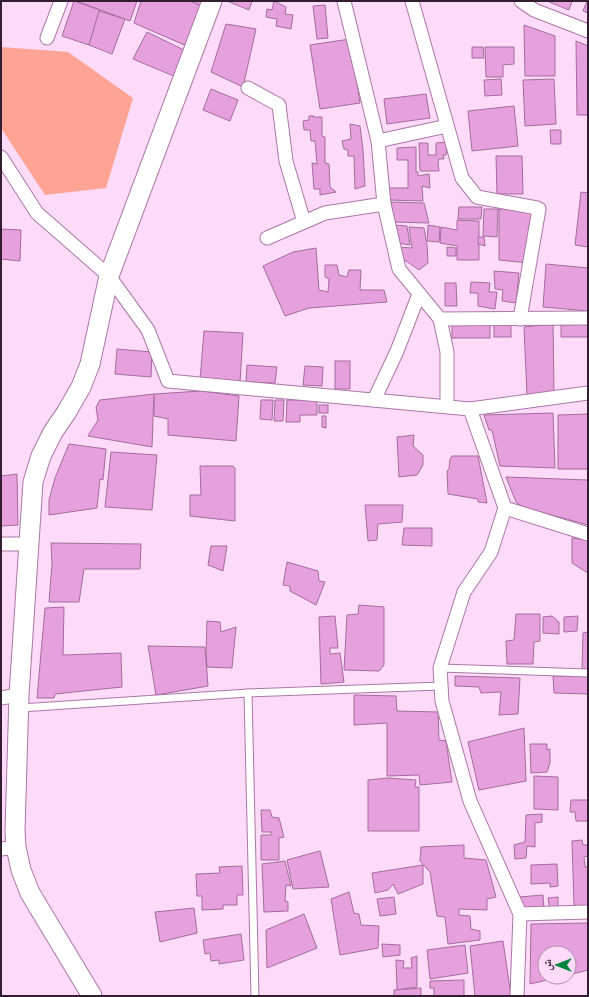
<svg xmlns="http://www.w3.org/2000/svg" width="589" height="997" font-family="'Public Sans','Noto Naskh Arabic',sans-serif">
<rect width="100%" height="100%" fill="#fddaf8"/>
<polygon fill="#ffa494" points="1,47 68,52 133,98 106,188 45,195 1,128"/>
<g fill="#e6a0dd" stroke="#a26d9b">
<polygon points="74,1 100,10 89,45 62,36"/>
<polygon points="76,1 137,1 130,21"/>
<polygon points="141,1 190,1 205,7 189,47 134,23"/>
<polygon points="190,1 207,1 205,7"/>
<polygon points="227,1 252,1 249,10"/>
<polygon points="274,1 286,7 285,14 293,15 291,29 276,26 277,19 266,17 267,9 272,10"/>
<polygon points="547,1 572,1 569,10"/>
<polygon points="587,1 588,1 588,13 583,11"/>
<polygon points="325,5 328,38 317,39 313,6"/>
<polygon points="99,11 125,19 112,54 89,45"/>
<polygon points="226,24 256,29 243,87 211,72"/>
<polygon points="524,25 555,36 555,76 525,76"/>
<polygon points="147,32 188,52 176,77 133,59"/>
<polygon points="350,39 360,103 320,109 310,45"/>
<polygon points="576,41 588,46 588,115 577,115"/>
<polygon points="472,47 483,47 484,58 472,58"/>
<polygon points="485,47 514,47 514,64 503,65 503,77 486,77"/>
<polygon points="501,79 502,95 485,96 484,80"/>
<polygon points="554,79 556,124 525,126 523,80"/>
<polygon points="211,89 238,100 230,121 203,110"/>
<polygon points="426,94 430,118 387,124 384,99"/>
<polygon points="514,106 518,146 472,151 468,111"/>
<polygon points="309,116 314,116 313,117 322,117 322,136 325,137 325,163 329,164 330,187 336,192 320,195 320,189 314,189 312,163 317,164 315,141 311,141 310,130 304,130 303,121 309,120"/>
<polygon points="350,124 360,126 363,150 365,186 355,189 354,156 348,156 348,150 344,149 342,141 351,139"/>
<polygon points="550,130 561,130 561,144 551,144"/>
<polygon points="447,142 446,155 443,155 444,159 439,159 438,162 439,171 420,171 419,143 428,143 428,155 436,155 436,143"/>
<polygon points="416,147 416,172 418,172 418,176 429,174 430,188 422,186 423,201 390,200 388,188 408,188 408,160 397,160 397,148"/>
<polygon points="496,156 522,156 523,194 497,194"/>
<polygon points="581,192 588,193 588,247 575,245"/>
<polygon points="391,202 424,203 429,223 394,222"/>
<polygon points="459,207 482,207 481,219 458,219"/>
<polygon points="484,209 498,209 497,237 483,236"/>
<polygon points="499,209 537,211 529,263 499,260"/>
<polygon points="457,220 479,221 479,260 457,260 457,246 440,243 441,227 457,230"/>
<polygon points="394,225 407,226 410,245 397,243"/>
<polygon points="428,225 440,227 439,242 427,241"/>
<polygon points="409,227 424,228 427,245 428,263 419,270 399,256 398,247 412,248"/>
<polygon points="1,229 21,230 20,261 1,259"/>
<polygon points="478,237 484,237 485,246 478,244"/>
<polygon points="447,247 456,248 456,256 447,256"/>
<polygon points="316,248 319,290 328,292 329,279 325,277 325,265 337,265 339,275 347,277 349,270 361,270 360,290 384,290 387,302 309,308 285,316 263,266 293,252"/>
<polygon points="546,264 588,268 588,311 543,307"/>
<polygon points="494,271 519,273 516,303 502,301 503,290 495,289"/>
<polygon points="471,282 490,283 489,292 497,292 495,309 478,306 478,293 470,293"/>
<polygon points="445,283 456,283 457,306 445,306"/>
<rect x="494" y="323" width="17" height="14"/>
<rect x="452" y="324" width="38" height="14"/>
<polygon points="553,324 554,392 527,395 524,327"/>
<polygon points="588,324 588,337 561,337 561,325"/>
<polygon points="204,331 243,333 240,383 200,380"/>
<polygon points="117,349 152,352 151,377 115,374"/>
<rect x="335" y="361" width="15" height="28"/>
<polygon points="247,365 277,367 275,383 246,382"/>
<polygon points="305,366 323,367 322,386 303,385"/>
<polygon points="201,391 239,396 236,441 168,435 168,419 154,416 154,394"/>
<polygon points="154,394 152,447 88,436 98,420 96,407 100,400"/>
<polygon points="261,400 273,400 272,420 260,419"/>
<polygon points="275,400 284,400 283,421 274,421"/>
<polygon points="287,400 317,400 317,415 300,415 300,422 286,422"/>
<rect x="319" y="405" width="9" height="8"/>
<polygon points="553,413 555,468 500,466 492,430 489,430 484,415"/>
<polygon points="588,414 588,469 558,469 558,415"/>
<polygon points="322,416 326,416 326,428 322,427"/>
<polygon points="414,435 413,446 423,455 423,465 417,475 399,477 397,437"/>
<polygon points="69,444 106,449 103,480 100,479 97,508 49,515 49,500 55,478"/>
<polygon points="111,452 157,455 152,510 105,507"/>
<polygon points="452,456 478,456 487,503 478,502 478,499 448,494 447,471 449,469 450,459"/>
<polygon points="200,466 233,466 235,468 235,521 190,516 190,495 201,495"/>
<polygon points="17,474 18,525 1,526 1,476"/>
<polygon points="506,477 588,480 588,525 523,507 516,502"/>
<polygon points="365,505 403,505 402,522 378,524 377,540 368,541"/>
<polygon points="404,528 432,528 432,546 402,545"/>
<polygon points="572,538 588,540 588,573 572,563"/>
<polygon points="51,543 141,544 140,569 84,569 79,602 49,602 52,564"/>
<polygon points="211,546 227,546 223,571 208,565"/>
<polygon points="287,562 318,571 319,581 325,582 316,605 290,591 290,586 283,585"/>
<polygon points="359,605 384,607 384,665 379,671 344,670 347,615 358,614"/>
<polygon points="64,607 63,655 121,653 122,687 55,694 54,698 37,698 45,608"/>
<polygon points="516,614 540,614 540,641 534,642 533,664 507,664 506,641 514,640"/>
<polygon points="335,616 338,648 330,648 330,654 340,653 344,682 321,684 319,617"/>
<polygon points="552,616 559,622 559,634 543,633 543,617"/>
<polygon points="578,616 577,631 564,632 564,617"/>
<polygon points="207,621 220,622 221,632 236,627 232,668 207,667 206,653"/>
<polygon points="588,632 588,670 582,670 583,633"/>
<polygon points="148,646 205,647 208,686 156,695"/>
<polygon points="455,676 520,678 518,714 499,715 501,692 481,693 479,687 455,686"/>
<polygon points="553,676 588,676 588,694 554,693"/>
<polygon points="354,695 396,696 397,711 438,712 439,740 446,741 452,782 420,785 419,775 387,776 387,723 354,725"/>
<polygon points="524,728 526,781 479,790 468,742"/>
<polygon points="530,744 547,744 547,750 550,749 550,763 547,772 531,773"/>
<polygon points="534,776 558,777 558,810 534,809"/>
<polygon points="387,778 416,780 415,787 419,787 419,831 368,831 368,780"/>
<polygon points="571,800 588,800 588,821 576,821 575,812 570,812"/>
<polygon points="261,810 270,810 272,817 279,818 284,837 279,838 279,860 261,860 261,835 271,835 271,832 262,832"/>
<polygon points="542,814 542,822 535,823 535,847 527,846 526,858 515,859 514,845 525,842 526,815"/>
<polygon points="582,840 583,845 588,845 588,856 584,857 585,867 588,867 588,907 574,905 572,841"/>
<polygon points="464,845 464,858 486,860 496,897 487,899 487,910 459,909 459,915 470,916 471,929 480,931 480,940 448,944 445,917 437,916 430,872 420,861 421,847"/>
<polygon points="320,851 329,887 293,889 287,860"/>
<polygon points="285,861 291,886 286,885 285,901 288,902 288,911 264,912 262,864"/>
<polygon points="557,864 558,886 550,887 550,883 531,884 531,865"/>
<polygon points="423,865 423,884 398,894 393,884 388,890 375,893 372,873"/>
<polygon points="242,866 243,895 237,895 237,905 223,905 223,909 202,910 202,896 197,896 196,874 220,873 219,867"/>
<polygon points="349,892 354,913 359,914 361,925 379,926 378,948 340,955 331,899"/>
<polygon points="543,895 544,912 524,912 519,897"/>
<polygon points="394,897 396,914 380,916 377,899"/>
<polygon points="558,897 558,910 550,911 548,898"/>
<polygon points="194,908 197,933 160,942 155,912"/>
<polygon points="304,914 317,948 267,968 266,930"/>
<polygon points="588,923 588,970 569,975 569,953 545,953 545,977 560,977 530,984 531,924"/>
<polygon points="241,934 244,960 219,964 219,960 211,961 210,953 205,954 203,940"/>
<polygon points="503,941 511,996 475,996 470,946"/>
<polygon points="382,944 400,945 400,955 383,957"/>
<polygon points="465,945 468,973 430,979 427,950"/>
<polygon points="417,956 417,987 397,990 396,960 404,961 403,968 412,968 411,958"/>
<polygon points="464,980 464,996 434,996 434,988 430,988 430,981"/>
<polygon points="421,988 421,996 394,996 394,990"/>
</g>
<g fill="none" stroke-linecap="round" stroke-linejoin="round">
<defs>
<g id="lane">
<polyline points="440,668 588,673"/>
<polyline points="248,693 255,996"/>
<polyline points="20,708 248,693 441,686"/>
</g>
<g id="street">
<polyline points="344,1 378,141 384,204 399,269 440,319 447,352 447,406"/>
<polyline points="412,1 462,178 477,197 537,208 539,209 520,319"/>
<polyline points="521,1 534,10 588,31"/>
<polyline points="47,38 61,1"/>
<polyline points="248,88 279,105 286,161 304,222"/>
<polyline points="378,141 447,126"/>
<polyline points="1,157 37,213 109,276 148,330 168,381 470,409 588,393"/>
<polyline points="267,238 325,213 384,204"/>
<polyline points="440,319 588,318"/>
<polyline points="374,400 397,351 419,294"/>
<polyline points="470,409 505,508 588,534"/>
<polyline points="505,508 491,552 464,592 440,668 442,701 470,801 520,914 517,996"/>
<polyline points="1,544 29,544"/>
<polyline points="1,698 19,695"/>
<polyline points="1,849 16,847"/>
<polyline points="520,914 588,912"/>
</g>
<polyline id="secondary" points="92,996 30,893 21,870 16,847 15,831 19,695 33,482 41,456 53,432 66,413 81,387 90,364 109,276 212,1"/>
</defs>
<use href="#lane" stroke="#ac77a6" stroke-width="9"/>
<use href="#street" stroke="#ac77a6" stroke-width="15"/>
<use href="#secondary" stroke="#ac77a6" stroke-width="21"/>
<use href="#lane" stroke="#fff" stroke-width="7"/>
<use href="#street" stroke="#fff" stroke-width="13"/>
<use href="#secondary" stroke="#fff" stroke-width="19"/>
</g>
<rect width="589" height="997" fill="none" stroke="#331d30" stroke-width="4"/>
<g transform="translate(557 965) rotate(270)"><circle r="19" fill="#fddaf8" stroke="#ac8ea8"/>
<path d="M0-3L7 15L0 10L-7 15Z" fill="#00833d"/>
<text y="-6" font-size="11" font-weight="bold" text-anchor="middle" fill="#331d30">ش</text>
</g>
</svg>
